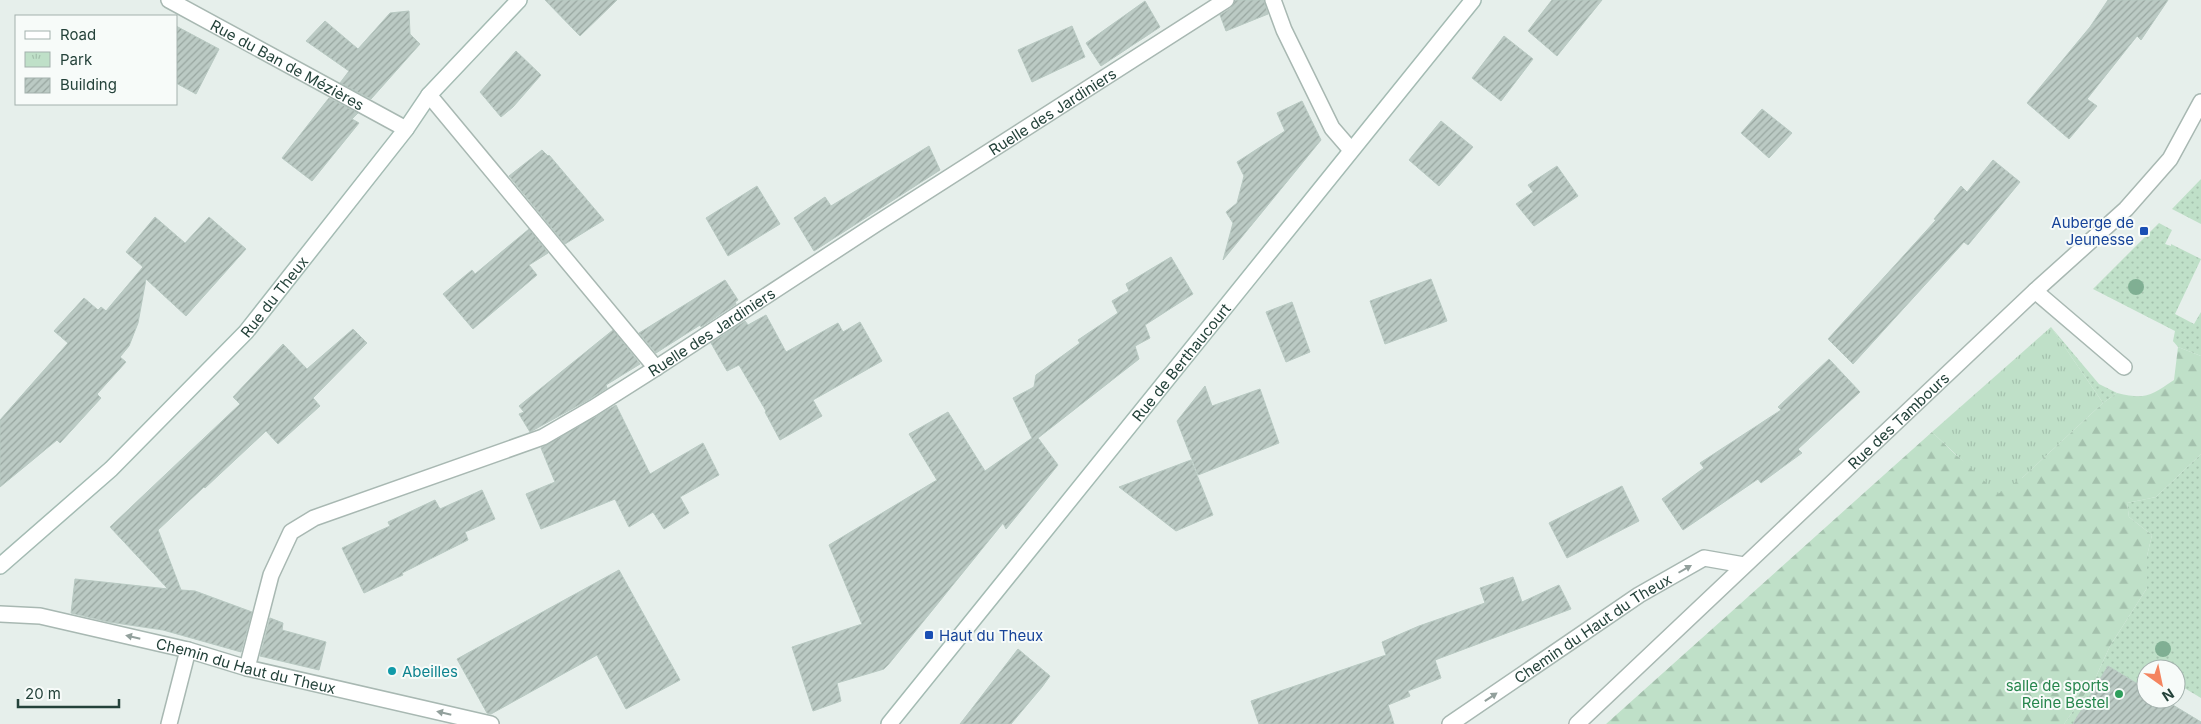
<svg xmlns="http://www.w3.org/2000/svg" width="2201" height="724" font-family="Inter,sans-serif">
<defs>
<pattern id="grass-dots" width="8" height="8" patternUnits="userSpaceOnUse" patternTransform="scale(1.25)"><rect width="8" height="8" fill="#bfe0c8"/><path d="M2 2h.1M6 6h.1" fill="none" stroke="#a4c1ad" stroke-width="1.8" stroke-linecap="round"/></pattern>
<pattern id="forest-firs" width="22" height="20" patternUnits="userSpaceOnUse" patternTransform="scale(1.25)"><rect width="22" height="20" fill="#bfe0c8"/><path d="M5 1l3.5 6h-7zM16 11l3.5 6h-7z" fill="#a4c1ad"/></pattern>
<pattern id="park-tufts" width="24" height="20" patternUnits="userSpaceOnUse" patternTransform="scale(1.25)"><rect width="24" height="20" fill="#bfe0c8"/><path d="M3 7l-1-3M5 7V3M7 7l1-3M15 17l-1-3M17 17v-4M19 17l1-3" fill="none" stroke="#a4c1ad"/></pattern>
<pattern id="building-hatch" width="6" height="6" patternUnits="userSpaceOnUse" patternTransform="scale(1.25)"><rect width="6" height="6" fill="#bbcac4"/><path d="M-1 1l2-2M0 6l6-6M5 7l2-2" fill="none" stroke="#98a6a0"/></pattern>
</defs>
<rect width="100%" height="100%" fill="#e6efeb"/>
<g fill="url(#grass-dots)">
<polygon points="2201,179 2201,224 2172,209"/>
<polygon points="2159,223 2172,230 2165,244 2171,246 2171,244 2201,259 2175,314 2194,324 2201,312 2201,356 2178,347 2173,341 2175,331 2093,289"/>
<polygon points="2051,327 2099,384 2117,393 2103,403"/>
<polygon points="2201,454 2201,698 2176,683 2176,669 2146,669 2146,681 2143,687 2108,666 2073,724 2064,724 2094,681 2110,646 2147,588 2147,556 2152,535 2129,517 2127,503 2156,497"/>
</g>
<path fill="url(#forest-firs)" d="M 2178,347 L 2201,356 L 2201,454 L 2156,497 L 2127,503 L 2129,517 L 2152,535 L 2147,556 L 2147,588 L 2110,646 L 2094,681 L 2064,724 L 1606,724 L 1932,432 L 1956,455 L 1976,471 L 2022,478 L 2103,403 L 2117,393 C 2146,400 2150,396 2174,380 Z"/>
<polygon fill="url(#park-tufts)" points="2051,327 2103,403 2022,478 1998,494 1932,432"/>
<g fill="url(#building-hatch)" stroke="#b8c9c2">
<polygon points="545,0 617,0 580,36"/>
<polygon points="1235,0 1264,0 1268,14 1226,31 1220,15 1231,8"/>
<polygon points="1552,0 1602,0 1557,56 1528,31"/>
<polygon points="2108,0 2168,0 2141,40 2137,36 2087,99 2097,106 2069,139 2027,103 2090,27"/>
<polygon points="1145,1 1160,27 1101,66 1086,43"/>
<polygon points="409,11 410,34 420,44 371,99 340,83 349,71 306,41 325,21 358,49 390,13"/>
<polygon points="176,26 219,49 196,94 176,83"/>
<polygon points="1072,26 1085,57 1032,82 1018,50"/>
<polygon points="1504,36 1533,59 1501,101 1472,78"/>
<polygon points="516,51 541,75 513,107 501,117 480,92"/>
<polygon points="329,98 358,113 352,119 359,123 312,181 282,158"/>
<polygon points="1302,101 1321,140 1223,260 1233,223 1226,212 1237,203 1244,176 1237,162 1285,131 1277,113"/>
<polygon points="1762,109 1792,133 1769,158 1741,133"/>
<polygon points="1441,121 1473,147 1439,186 1409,160"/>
<polygon points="929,146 940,170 814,251 794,218 825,197 831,206"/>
<polygon points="542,150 548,156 549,155 604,220 565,244 509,176"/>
<polygon points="1993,160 2020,182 1968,245 1964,242 1853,364 1828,339 1936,220 1934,219 1961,186 1967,192"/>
<polygon points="1557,166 1578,196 1534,226 1516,204 1533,192 1528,185"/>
<polygon points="757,186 780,224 728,256 706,218"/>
<polygon points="155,217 185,243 209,217 246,249 186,316 146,279 138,323 129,346 120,357 126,362 97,394 101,398 60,443 57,440 0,487 0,420 68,343 54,331 84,298 98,310 101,307 106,311 143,267 126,252"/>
<polygon points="529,229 548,253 529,265 537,275 473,329 443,294 472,270 475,274"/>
<polygon points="1171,257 1193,294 1145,325 1150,338 1135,346 1139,359 1038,438 1058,465 1006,529 1003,523 888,665 884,669 837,683 841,701 813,711 792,647 862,624 829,545 937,480 909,434 948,412 985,471 1032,438 1013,398 1034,387 1036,375 1080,343 1078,340 1118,313 1112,301 1129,291 1126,284"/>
<polygon points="1431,279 1447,321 1385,344 1370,301"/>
<polygon points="725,280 738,300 735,302 736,304 701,327 700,325 656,353 639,333"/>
<polygon points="1292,302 1310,352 1286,362 1266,312"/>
<polygon points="766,315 786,352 838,323 843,332 860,322 882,361 813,400 822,416 780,440 765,412 766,411 739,365 727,371 711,343 745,321 748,325"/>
<polygon points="353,329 367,343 313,398 320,406 278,444 266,431 205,488 204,487 158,530 181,590 195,591 252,612 241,652 163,630 109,622 71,613 75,579 168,589 110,527 240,404 233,397 283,344 307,369"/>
<polygon points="613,330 640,364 606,385 607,388 588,400 530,432 519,414 524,412 519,406"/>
<polygon points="1829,359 1860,392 1798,449 1802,453 1761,483 1758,479 1683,530 1662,499 1704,468 1700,463 1781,410 1778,407"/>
<polygon points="1205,386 1212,406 1260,389 1279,443 1198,475 1177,421"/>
<polygon points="616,405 650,474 703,443 719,475 680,497 689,513 664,529 653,512 629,527 615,499 541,529 526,494 555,482 541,448"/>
<polygon points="1191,460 1213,515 1176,531 1119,487"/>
<polygon points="1622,486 1639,521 1567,558 1549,523"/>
<polygon points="482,490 495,519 465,532 468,540 402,573 403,575 364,593 342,548 390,526 388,522 435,500 440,509"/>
<polygon points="619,570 680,680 626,709 597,655 491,714 487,713 457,659"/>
<polygon points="1513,577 1522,602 1559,585 1571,609 1435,660 1441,678 1408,691 1410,696 1388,705 1394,724 1259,724 1251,701 1386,655 1382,642 1419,626 1485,603 1480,588"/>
<polygon points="270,618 283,623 282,630 326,642 319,670 260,656"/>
<polygon points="1018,649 1050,676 1042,687 1011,724 960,724"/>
<polygon points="2108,666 2146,689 2146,699 2163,699 2201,722 2201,724 2073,724"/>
</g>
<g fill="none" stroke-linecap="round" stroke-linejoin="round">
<defs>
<g id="lane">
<polyline points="1273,0 1284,30 1332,128 1351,150"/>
<polyline points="429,95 656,368"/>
<polyline points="2035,291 2124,367"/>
<path id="s1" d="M 247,668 L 271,575 L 291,532 L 314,518 L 543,437 L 593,408 L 656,368 L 876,224 L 1226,0"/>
</g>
<g id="street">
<path id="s2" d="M 169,0 L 406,129"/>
<path id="s3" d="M 0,614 L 40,616 L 188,650 L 247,668 L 491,724"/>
<polyline points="169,724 188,650"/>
<path id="s4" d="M 1450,724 L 1639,595 L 1704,558 L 1744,565"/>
<path id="s5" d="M 1577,724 L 2035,291 L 2126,209 L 2170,159 L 2201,102"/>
</g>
<g id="secondary">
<path id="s6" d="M 0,566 L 111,469 L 246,332 L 406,129 L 429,95 L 519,0"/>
<path id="s7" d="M 889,724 L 1473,0"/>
</g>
</defs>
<use href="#lane" stroke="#a8b8b2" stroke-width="18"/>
<use href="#street" stroke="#a8b8b2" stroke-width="18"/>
<use href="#secondary" stroke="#a4bbb3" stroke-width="18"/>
<use href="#lane" stroke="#fff" stroke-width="15"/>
<use href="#street" stroke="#fff" stroke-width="15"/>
<use href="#secondary" stroke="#fff" stroke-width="15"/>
</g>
<g fill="#80af93">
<circle cx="2136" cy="287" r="8"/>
<circle cx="2163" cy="649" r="8"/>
</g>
<defs><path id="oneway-solid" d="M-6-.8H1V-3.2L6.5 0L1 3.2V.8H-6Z" transform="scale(1.25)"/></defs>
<g fill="#92a09c">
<use href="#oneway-solid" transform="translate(1685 569) rotate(-30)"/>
<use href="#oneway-solid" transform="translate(133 637) rotate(-167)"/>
<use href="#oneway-solid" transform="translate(1491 697) rotate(-34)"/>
<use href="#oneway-solid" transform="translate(444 713) rotate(-167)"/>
</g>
<g fill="#1a4fb4" stroke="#f7fbf9" stroke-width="2">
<rect x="2139" y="226" width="10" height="10" rx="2.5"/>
<rect x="924" y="630" width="10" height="10" rx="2.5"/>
</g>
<circle fill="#0f9aa8" stroke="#f7fbf9" stroke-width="2" cx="392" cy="671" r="5"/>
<circle fill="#2e9e5b" stroke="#f7fbf9" stroke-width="2" cx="2119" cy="694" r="5"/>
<g text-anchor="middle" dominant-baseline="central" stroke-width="4" stroke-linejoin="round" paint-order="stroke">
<g font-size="15" fill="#24423a" stroke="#f7fbf9">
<text stroke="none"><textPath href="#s2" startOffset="135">Rue du Ban de Mézières</textPath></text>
<text stroke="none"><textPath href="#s1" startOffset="1018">Ruelle des Jardiniers</textPath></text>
<text stroke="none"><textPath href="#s6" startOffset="385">Rue du Theux</textPath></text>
<text stroke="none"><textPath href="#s1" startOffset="612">Ruelle des Jardiniers</textPath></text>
<text stroke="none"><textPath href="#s7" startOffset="465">Rue de Berthaucourt</textPath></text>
<text stroke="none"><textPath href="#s5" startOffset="442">Rue des Tambours</textPath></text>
<text stroke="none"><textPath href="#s4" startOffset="172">Chemin du Haut du Theux</textPath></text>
<text stroke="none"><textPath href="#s3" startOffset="252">Chemin du Haut du Theux</textPath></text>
</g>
<g font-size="15" fill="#164399" stroke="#f7fbf9" text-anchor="end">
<text x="2134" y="222">Auberge de<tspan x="2134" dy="17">Jeunesse</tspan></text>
<text x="939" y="635" text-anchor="start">Haut du Theux</text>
</g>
<g font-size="15" fill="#0d838f" stroke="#f7fbf9" text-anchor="start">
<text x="402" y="671">Abeilles</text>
</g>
<g font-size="15" fill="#27864d" stroke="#f7fbf9" text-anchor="end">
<text x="2109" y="685">salle de sports<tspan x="2109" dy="17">Reine Bestel</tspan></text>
</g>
</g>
<rect x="15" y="15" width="162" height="90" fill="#f7fbf9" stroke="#a3b1ad"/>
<rect x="25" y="31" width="25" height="8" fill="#ffffff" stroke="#a3b1ad"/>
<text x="60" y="40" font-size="15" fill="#24423a">Road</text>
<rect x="25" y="52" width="25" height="15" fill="url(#park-tufts)" stroke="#a3b1ad"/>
<text x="60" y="65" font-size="15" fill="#24423a">Park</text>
<rect x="25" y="78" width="25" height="15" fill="url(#building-hatch)" stroke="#a3b1ad"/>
<text x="60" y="90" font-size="15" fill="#24423a">Building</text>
<g transform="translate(2161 684) rotate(147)"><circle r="24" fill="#f7fbf9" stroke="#a3b1ad"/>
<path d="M0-4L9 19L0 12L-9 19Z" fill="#f4845f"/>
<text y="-8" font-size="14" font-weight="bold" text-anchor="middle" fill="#24423a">N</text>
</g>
<path d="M18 699v8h101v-8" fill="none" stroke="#24423a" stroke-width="2.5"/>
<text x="25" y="699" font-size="15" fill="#24423a" stroke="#f7fbf9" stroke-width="4" paint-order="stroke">20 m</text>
</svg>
